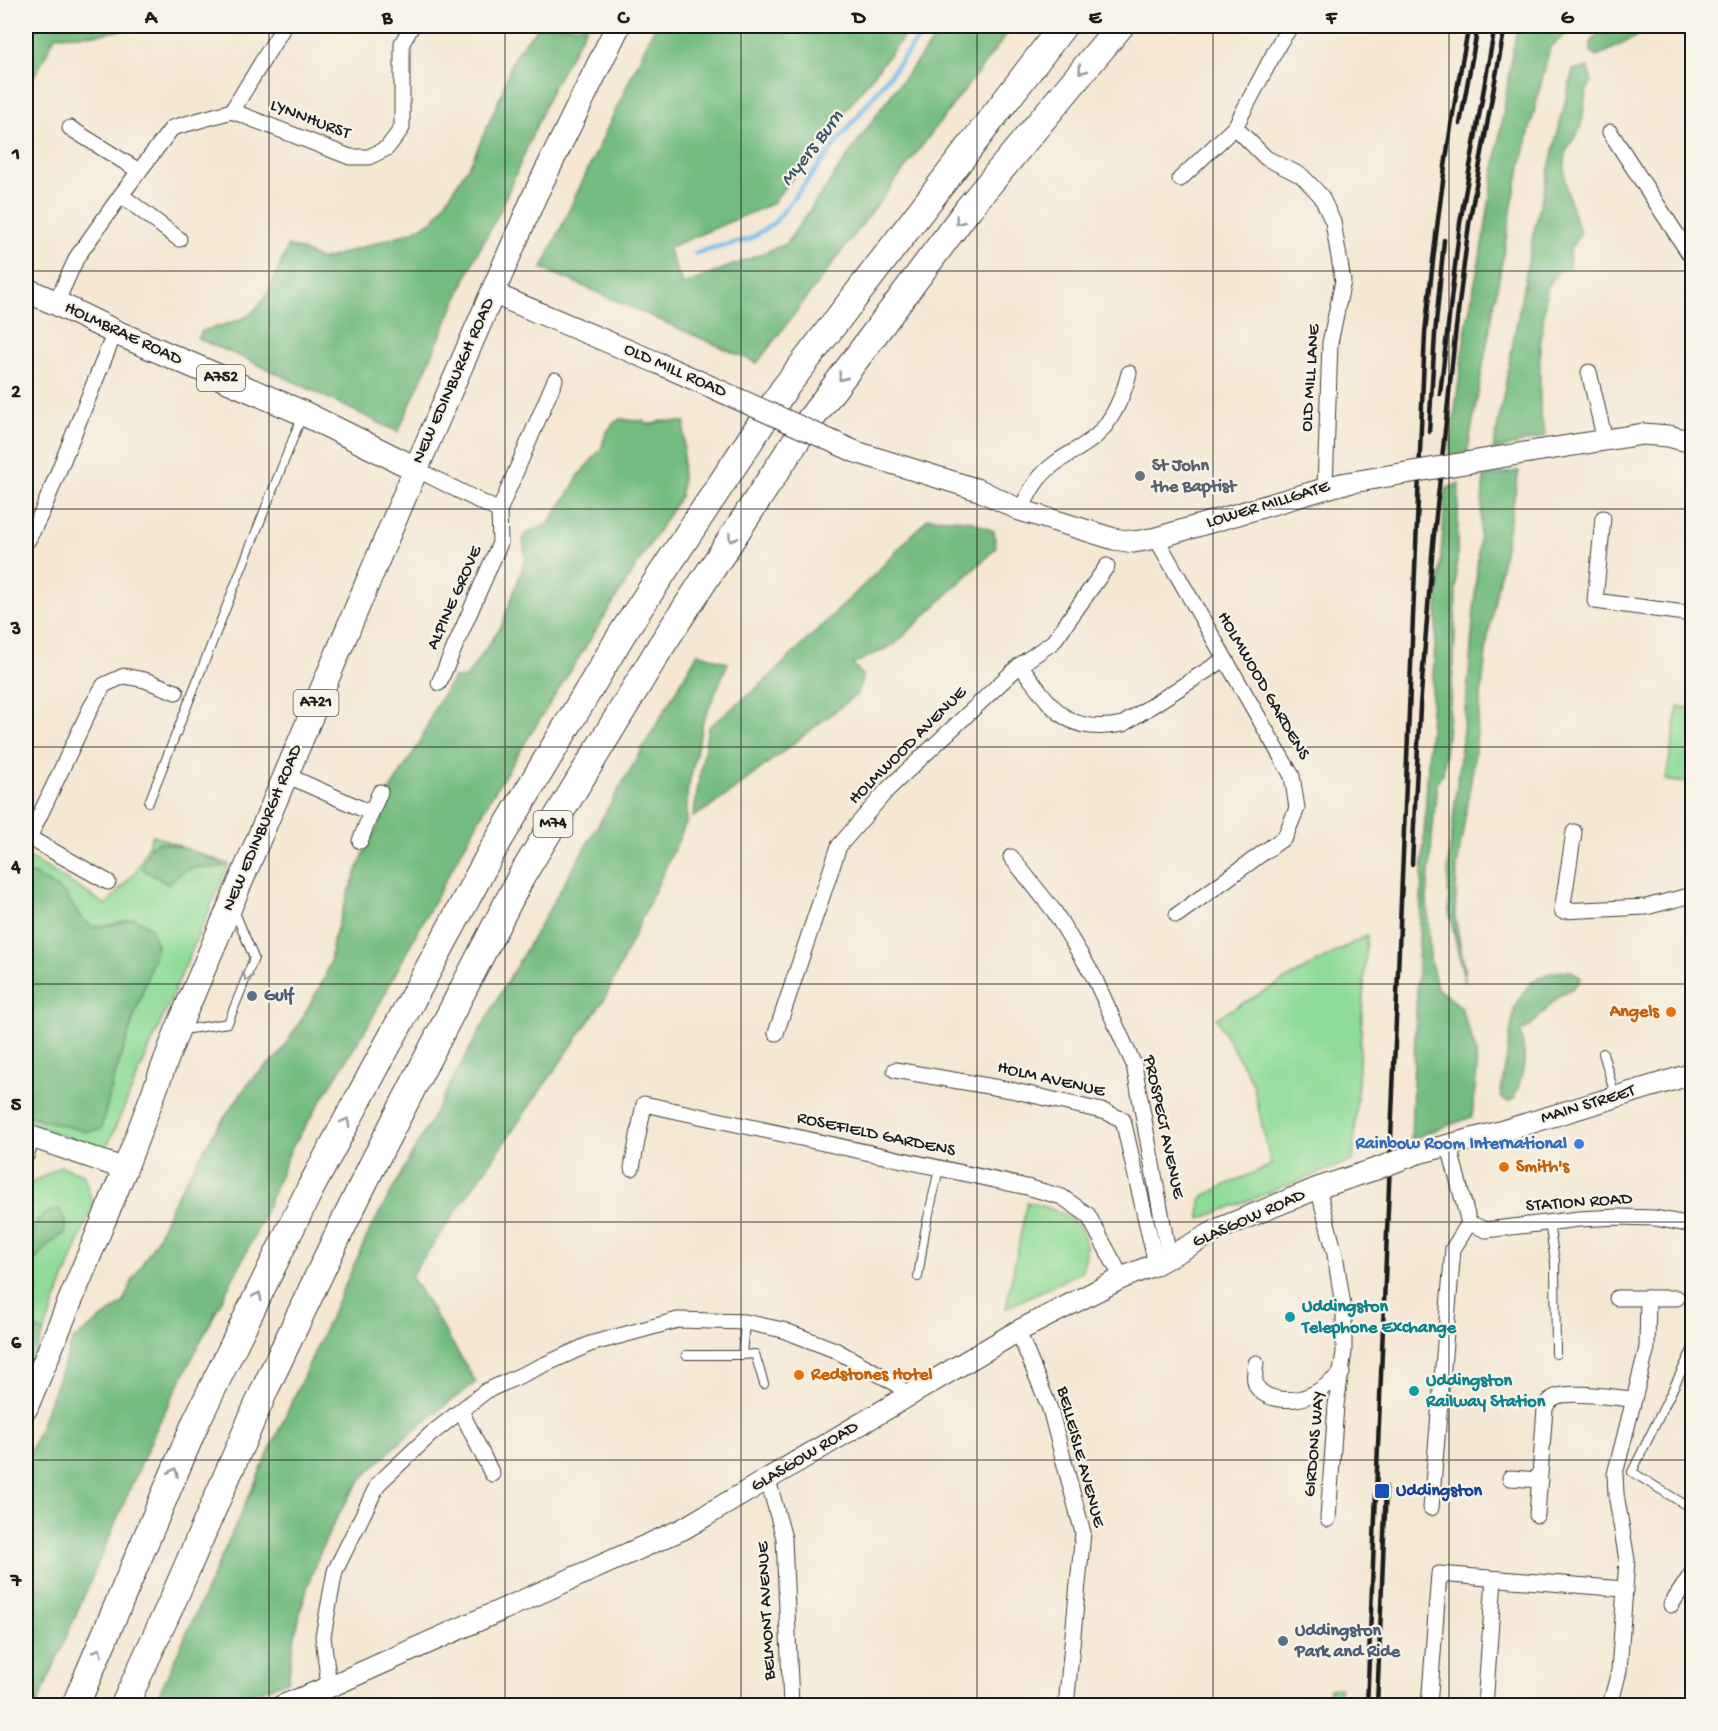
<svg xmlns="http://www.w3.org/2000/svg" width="1718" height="1731" font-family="'Gochi Hand',sans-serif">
<rect width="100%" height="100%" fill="#f7f3e8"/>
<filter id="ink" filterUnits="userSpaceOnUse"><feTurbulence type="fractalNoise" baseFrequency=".0167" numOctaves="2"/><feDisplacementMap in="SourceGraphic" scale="12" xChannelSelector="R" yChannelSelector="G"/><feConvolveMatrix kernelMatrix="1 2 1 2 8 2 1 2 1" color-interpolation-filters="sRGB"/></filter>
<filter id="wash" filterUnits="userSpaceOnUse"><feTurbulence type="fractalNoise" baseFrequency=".008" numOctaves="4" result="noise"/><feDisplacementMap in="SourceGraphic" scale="24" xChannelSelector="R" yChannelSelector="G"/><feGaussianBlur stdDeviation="1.35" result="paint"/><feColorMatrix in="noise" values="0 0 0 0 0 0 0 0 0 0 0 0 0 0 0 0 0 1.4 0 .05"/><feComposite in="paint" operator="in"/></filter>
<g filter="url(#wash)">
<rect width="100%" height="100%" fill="#f5e7d3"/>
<g fill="#8fdb98" stroke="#567c5a" stroke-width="1.5">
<polygon points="1678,707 1692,708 1692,784 1666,780"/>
<path d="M 153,835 L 182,847 L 158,842 L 150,847 L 142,868 L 168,884 C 175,877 184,869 194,868 C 205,866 214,871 225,865 L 196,852 L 229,864 L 106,1149 L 26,1124 L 26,1115 L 86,1132 L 101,1128 L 113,1081 L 157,947 L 151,928 L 135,918 L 111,925 L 93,927 L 81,918 L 65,894 L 48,882 L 26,871 L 26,855 L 106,905 L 136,871 Z"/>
<path d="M 1367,935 L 1353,1160 L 1200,1219 L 1200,1200 C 1221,1184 1247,1177 1271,1165 L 1253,1084 L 1216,1018 Z"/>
<polygon points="61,1166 83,1174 93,1204 44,1332 26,1325 26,1303 36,1291 31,1282 26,1282 26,1200 30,1184"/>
<path d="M 1027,1202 C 1066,1211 1099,1225 1081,1272 L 1006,1308 Z"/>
<polygon points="1340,1688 1337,1705 1327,1705 1329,1689"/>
</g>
<g fill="#73bb80" stroke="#486c4e" stroke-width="1.5">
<polygon points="26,26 148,26 99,34 55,36 42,63 26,89"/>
<path d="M 539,26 L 587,26 L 552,89 L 499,213 L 474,260 L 398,432 L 251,361 L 198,339 L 202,331 C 216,327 231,324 244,318 C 267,307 278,268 288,246 L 302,250 L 321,260 L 411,232 L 434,220 L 472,161 L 501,95 L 512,61 L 519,49 Z"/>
<polygon points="655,26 912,26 772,204 668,248 683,285 786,244 885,103 944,26 1013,26 757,363 542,268"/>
<polygon points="1519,26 1576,26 1550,47 1515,190 1467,454 1449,455 1466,328 1484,236 1514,43"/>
<polygon points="1606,26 1657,26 1596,57 1591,52 1591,43 1601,29"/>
<path d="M 1588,68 L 1592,81 C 1583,94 1585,110 1581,126 C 1579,135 1570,142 1567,150 C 1559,176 1572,208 1580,233 L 1570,250 L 1569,268 L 1558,271 L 1547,288 L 1540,347 L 1540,413 L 1546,436 L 1493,451 L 1533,235 L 1573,70 Z"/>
<polygon points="620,419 643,421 646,424 653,424 661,421 685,422 681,495 493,794 414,938 369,1024 291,1149 258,1229 156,1429 37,1705 26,1705 26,1463 73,1340 124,1302 131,1283 157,1239 173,1202 215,1131 250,1081 280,1054 303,1017 324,979 330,962 333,941 349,891 364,853 383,816 385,798 419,744 435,708 453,678 465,679 502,625 526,558 523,539 526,533 548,524 568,495 579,475 601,449 606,433 614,423"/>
<polygon points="1519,471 1487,643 1473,768 1457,867 1455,917 1464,967 1465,982 1449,911 1448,867 1469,674 1484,477"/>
<path d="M 1459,483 L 1454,662 L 1443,774 L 1438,780 L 1436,791 L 1427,898 L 1430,958 L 1437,988 L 1461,1007 L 1476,1051 L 1477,1070 L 1472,1117 L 1411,1139 C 1419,922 1429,706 1446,489 Z"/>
<polygon points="928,518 968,520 994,531 996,548 895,644 853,664 863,676 857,694 718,802 693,817 708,728 765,681 873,576"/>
<path d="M 698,653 L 728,663 L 703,722 L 687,793 L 687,821 L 605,998 L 411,1276 L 476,1382 C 443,1407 410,1432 380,1461 C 374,1467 366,1473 361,1480 C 318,1538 296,1610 288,1681 L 220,1705 L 154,1705 L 369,1232 L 504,987 Z"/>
<path d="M 158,842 L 188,849 L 225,866 C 214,870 204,865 192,868 C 182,870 175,877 168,884 L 142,869 L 150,847 Z"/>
<polygon points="26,871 48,882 65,894 81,918 93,927 111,925 135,918 151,928 157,947 113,1081 101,1129 86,1132 26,1115"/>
<path d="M 1572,971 L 1581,978 C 1574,992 1566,989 1556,999 C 1542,1013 1538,1022 1520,1032 C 1528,1061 1524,1071 1514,1099 L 1508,1102 L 1500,1097 L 1515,1005 L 1533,980 L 1552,972 Z"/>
<path d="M 60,1209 L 65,1221 L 66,1232 L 50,1244 L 32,1263 L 28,1263 C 27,1249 28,1246 32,1233 C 39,1216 41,1213 60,1209 Z"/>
<polygon points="26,1282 36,1285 36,1291 26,1303"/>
<polygon points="26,1325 44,1332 26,1376"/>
</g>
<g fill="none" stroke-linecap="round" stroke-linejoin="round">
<polyline stroke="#75bded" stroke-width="5" points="695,253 750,239 775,222 928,26"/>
</g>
</g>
<g filter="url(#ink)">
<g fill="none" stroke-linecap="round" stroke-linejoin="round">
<defs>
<g id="lane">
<polyline points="149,802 302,416"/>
<polyline points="183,1030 228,1023 254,958 234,910"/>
<polyline points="1603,1053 1615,1095"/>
<polyline points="1549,1223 1555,1261 1556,1354"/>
<polyline points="918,1277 925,1231 939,1169"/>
<polyline points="1692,1350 1632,1472 1692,1509"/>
<polyline points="686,1355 742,1355 745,1322"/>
<polyline points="742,1355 755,1354 764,1384"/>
</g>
<g id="street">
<polyline points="1291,26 1280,42 1235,127 1266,158 1302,176 1321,196 1333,222 1343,281 1330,343 1325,487"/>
<polyline points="232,111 284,26"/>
<polyline points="70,128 139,171"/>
<polyline points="1610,132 1692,258"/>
<polyline points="1180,179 1235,127"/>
<polyline points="121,195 179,239"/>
<polyline points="56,303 77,257 121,195 172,128 232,111 350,157 369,157 387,148 402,128 402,43 412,26"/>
<polyline points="1589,372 1605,441"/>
<polyline points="416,469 499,511 500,543 439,683"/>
<path d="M 1020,510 C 1027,498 1033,484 1042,475 C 1057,458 1078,451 1095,437 C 1112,422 1124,394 1129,373"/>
<polyline points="499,511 555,380"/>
<polyline points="1603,518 1595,601 1692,614"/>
<polyline points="1156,538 1292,776 1297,808 1285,837 1177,915"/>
<polyline points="26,541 28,540 42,512 115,332"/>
<polyline points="1020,665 1053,642 1107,566"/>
<polyline points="286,775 371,813 380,792"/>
<polyline points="1574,832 1562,911 1646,907 1692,895"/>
<polyline points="26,836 108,882"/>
<polyline points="29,838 91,707 104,685 124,676 145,680 176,692"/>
<polyline points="360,841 371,813"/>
<polyline points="1011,857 1054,911 1094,977 1134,1065 1169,1257"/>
<path d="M 776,1033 L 839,846 L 888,789 L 1020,665 C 1052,706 1064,736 1123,724 L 1225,659"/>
<polyline points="895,1070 1011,1090 1106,1112 1123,1120 1156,1264"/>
<polyline points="1449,1146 1469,1223 1486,1230 1579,1219 1618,1217 1655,1218 1692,1225"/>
<polyline points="26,1156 32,1138"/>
<polyline points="632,1168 644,1104 1027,1187 1062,1197 1088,1215 1122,1278"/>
<polyline points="1318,1188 1335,1254 1344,1312 1344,1352 1336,1405 1328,1519"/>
<polyline points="1648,1298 1677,1298"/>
<polyline points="1018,1331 1050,1409 1083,1533 1066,1706"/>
<path d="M 1256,1363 C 1255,1371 1253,1380 1257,1387 C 1267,1402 1296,1402 1310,1395 C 1322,1391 1332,1380 1342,1373"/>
<polyline points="461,1411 492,1474"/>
<polyline points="1510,1478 1540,1480"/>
<polyline points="768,1480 784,1538 791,1706"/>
<polyline points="1431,1508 1453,1249 1469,1223"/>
<path d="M 1537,1515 L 1545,1408 C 1548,1403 1550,1399 1555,1397 C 1569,1390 1616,1398 1634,1399"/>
<polyline points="1671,1605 1692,1573"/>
<polyline points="329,1687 323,1636 335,1571 378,1484 431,1434 486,1391 590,1344 678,1320 745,1322 783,1330 835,1350 895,1383 908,1396"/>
<polyline points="1429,1706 1439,1574 1624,1589"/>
<polyline points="1485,1706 1494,1579"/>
<polyline points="1610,1706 1619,1671 1627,1560 1616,1494 1615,1474 1647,1348 1648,1298 1617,1298"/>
</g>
<g id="secondary">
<polyline points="492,293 658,363"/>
<polyline points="856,452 979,490 1020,510 1114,539 1134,542 1156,538 1341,484"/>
<polyline points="1530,452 1643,434 1668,436 1692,442"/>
<polyline points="26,1135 125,1169"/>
<polyline points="1418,1153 1496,1133 1692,1074"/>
<polyline points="282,1706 329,1687 683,1529 1018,1331 1122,1278 1156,1264 1221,1228 1318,1188 1376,1169"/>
</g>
<g id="primary">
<polyline points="26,290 56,303 115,332 303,413 416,469"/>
<polyline points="26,1407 125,1169 177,1031 416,469 535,195 618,26"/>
</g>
<g id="highway">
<polyline points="75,1706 196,1422 310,1189 491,853 622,634 784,389 1063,26"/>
<polyline points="124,1706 172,1602 265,1389 336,1239 374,1162 521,877 661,646 807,424 968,209 1120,26"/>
</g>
</defs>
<use href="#lane" stroke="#3d3a37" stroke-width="10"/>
<use href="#street" stroke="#3d3a37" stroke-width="17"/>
<use href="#secondary" stroke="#3d3a37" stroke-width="23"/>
<use href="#primary" stroke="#3d3a37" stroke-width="26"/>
<use href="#highway" stroke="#3d3a37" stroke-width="29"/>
<use href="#lane" stroke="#fff" stroke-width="8"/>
<use href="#street" stroke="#fff" stroke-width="15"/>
<use href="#secondary" stroke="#fff" stroke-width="21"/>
<use href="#primary" stroke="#fff" stroke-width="24"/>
<use href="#highway" stroke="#fff" stroke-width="27"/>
<g stroke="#1c1c1c" stroke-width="4.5">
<polyline points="1460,124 1478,26"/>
<polyline points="1440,394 1460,223 1495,26"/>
<polyline points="1429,432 1435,334 1444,240"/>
<polyline points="1412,864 1420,707 1433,544 1455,336 1469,224 1505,26"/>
<path d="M 1367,1706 L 1425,333 C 1436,230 1448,128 1469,26"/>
<polyline points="1377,1706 1386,1487"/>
</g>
<defs>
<g id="secondary-bridge">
<polyline points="658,363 856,452"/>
<polyline points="1341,484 1530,452"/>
<polyline points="1376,1169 1418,1153"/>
</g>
</defs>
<use href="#secondary-bridge" stroke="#3d3a37" stroke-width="23" stroke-linecap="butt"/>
<use href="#secondary-bridge" stroke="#fff" stroke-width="21"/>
</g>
<defs><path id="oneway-chevron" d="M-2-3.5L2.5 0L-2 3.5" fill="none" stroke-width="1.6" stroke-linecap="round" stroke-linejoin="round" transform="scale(1.5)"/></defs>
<g stroke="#999">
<use href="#oneway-chevron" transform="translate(1082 70) rotate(129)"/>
<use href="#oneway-chevron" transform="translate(959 221) rotate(127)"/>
<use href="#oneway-chevron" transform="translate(842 377) rotate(127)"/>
<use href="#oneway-chevron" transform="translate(732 538) rotate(123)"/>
<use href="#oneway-chevron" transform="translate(247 977) rotate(112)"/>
<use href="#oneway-chevron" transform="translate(346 1122) rotate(-62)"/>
<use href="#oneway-chevron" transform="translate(258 1296) rotate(-64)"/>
<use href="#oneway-chevron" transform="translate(174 1472) rotate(-67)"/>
<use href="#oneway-chevron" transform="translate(98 1652) rotate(-67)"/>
</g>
</g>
<path fill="none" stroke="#1c1c1c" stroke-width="1.5" stroke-opacity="0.55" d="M 269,26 L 269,1706M 505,26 L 505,1706M 741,26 L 741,1706M 977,26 L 977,1706M 1213,26 L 1213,1706M 1449,26 L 1449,1706M 26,271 L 1692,271M 26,509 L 1692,509M 26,747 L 1692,747M 26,984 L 1692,984M 26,1222 L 1692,1222M 26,1460 L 1692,1460"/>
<circle fill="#6b7280" stroke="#f7f3e8" stroke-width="2" cx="1140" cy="476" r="6"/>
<g fill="#5c6f8a" stroke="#f7f3e8" stroke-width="2">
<circle cx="252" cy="996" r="6"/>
<circle cx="1283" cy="1641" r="6"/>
</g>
<g fill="#e8710a" stroke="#f7f3e8" stroke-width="2">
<circle cx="1671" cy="1012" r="6"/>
<circle cx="1504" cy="1167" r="6"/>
<circle cx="799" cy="1375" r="6"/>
</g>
<circle fill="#3f7fe0" stroke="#f7f3e8" stroke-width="2" cx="1579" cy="1144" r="6"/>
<g fill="#0f9aa8" stroke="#f7f3e8" stroke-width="2">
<circle cx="1290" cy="1317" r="6"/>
<circle cx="1414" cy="1391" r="6"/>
</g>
<rect fill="#1a4fb4" stroke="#f7f3e8" stroke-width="2" x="1374" y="1483" width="16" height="16" rx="3"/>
<g text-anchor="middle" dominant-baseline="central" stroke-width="4.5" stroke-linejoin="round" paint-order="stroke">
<g fill="#f7f3e8" stroke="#5e5c59" stroke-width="1.5">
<rect x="197" y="365" width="48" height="26" rx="4.5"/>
<rect x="293.5" y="690" width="45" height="26" rx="4.5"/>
<rect x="533.5" y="811" width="39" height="26" rx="4.5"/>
</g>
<g font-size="16" font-weight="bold" fill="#1c1c1c">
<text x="221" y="378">A752</text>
<text x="316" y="703">A721</text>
<text x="553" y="824">M74</text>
</g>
<g font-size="18" fill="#1c1c1c" stroke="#f7f3e8">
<text transform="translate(310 120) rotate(21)">LYNNHURST</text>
<text transform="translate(123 334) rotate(25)">HOLMBRAE ROAD</text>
<text transform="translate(675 371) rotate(24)">OLD MILL ROAD</text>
<text transform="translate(1311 378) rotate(-86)">OLD MILL LANE</text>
<text transform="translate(454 381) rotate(-66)">NEW EDINBURGH ROAD</text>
<text transform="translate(1268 505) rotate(-17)">LOWER MILLGATE</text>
<text transform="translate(455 598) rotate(-66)">ALPINE GROVE</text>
<text transform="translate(1263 686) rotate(60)">HOLMWOOD GARDENS</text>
<text transform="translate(908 746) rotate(-45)">HOLMWOOD AVENUE</text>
<text transform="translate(263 828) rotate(-67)">NEW EDINBURGH ROAD</text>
<text transform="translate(1051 1080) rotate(13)">HOLM AVENUE</text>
<text transform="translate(1588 1105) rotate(-17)">MAIN STREET</text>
<text transform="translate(1163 1127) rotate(78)">PROSPECT AVENUE</text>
<text transform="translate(876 1135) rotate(12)">ROSEFIELD GARDENS</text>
<text transform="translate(1579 1203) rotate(-4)">STATION ROAD</text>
<text transform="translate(1249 1219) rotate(-24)">GLASGOW ROAD</text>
<text transform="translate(1315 1444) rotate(-85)">GIRDONS WAY</text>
<text transform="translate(805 1457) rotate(-31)">GLASGOW ROAD</text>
<text transform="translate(1080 1457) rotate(75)">BELLEISLE AVENUE</text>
<text transform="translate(767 1611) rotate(-93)">BELMONT AVENUE</text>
</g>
<g font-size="18" font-weight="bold" fill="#5b616d" stroke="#f7f3e8" text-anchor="start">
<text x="1152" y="466">St John<tspan x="1152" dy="21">the Baptist</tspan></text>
</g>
<g font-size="18" font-weight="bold" fill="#4e5e75" stroke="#f7f3e8" text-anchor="start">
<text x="264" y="996">Gulf</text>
<text x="1295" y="1631">Uddingston<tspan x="1295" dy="21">Park and Ride</tspan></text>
</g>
<g font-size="18" font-weight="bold" fill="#c56008" stroke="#f7f3e8" text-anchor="start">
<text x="1659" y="1012" text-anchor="end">Angels</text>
<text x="1516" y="1167">Smith's</text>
<text x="811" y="1375">Redstones Hotel</text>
</g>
<g font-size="18" font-weight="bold" fill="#366cbe" stroke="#f7f3e8" text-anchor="end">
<text x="1567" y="1144">Rainbow Room International</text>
</g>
<g font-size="18" font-weight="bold" fill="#0d838f" stroke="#f7f3e8" text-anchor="start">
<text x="1302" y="1307">Uddingston<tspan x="1302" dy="21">Telephone Exchange</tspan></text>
<text x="1426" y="1381">Uddingston<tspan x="1426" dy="21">Railway Station</tspan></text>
</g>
<g font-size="18" font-weight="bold" fill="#164399" stroke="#f7f3e8" text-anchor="start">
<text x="1396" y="1491">Uddingston</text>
</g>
<g font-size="20" font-style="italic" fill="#3b5465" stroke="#f7f3e8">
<text transform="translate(813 149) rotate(-52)">Myers Burn</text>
</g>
</g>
<rect width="1718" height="1731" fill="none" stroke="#f7f3e8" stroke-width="66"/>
<rect x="33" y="33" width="1652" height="1665" fill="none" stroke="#1c1c1c" stroke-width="2"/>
<g font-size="20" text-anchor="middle" font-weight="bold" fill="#1c1c1c">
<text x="151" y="23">A</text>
<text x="387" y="23">B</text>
<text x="623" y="23">C</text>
<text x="859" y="23">D</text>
<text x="1095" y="23">E</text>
<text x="1331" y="23">F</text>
<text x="1567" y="23">G</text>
<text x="16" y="159">1</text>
<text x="16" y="397">2</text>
<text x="16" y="634">3</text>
<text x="16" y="872">4</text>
<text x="16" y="1110">5</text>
<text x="16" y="1348">6</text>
<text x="16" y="1586">7</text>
</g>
</svg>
